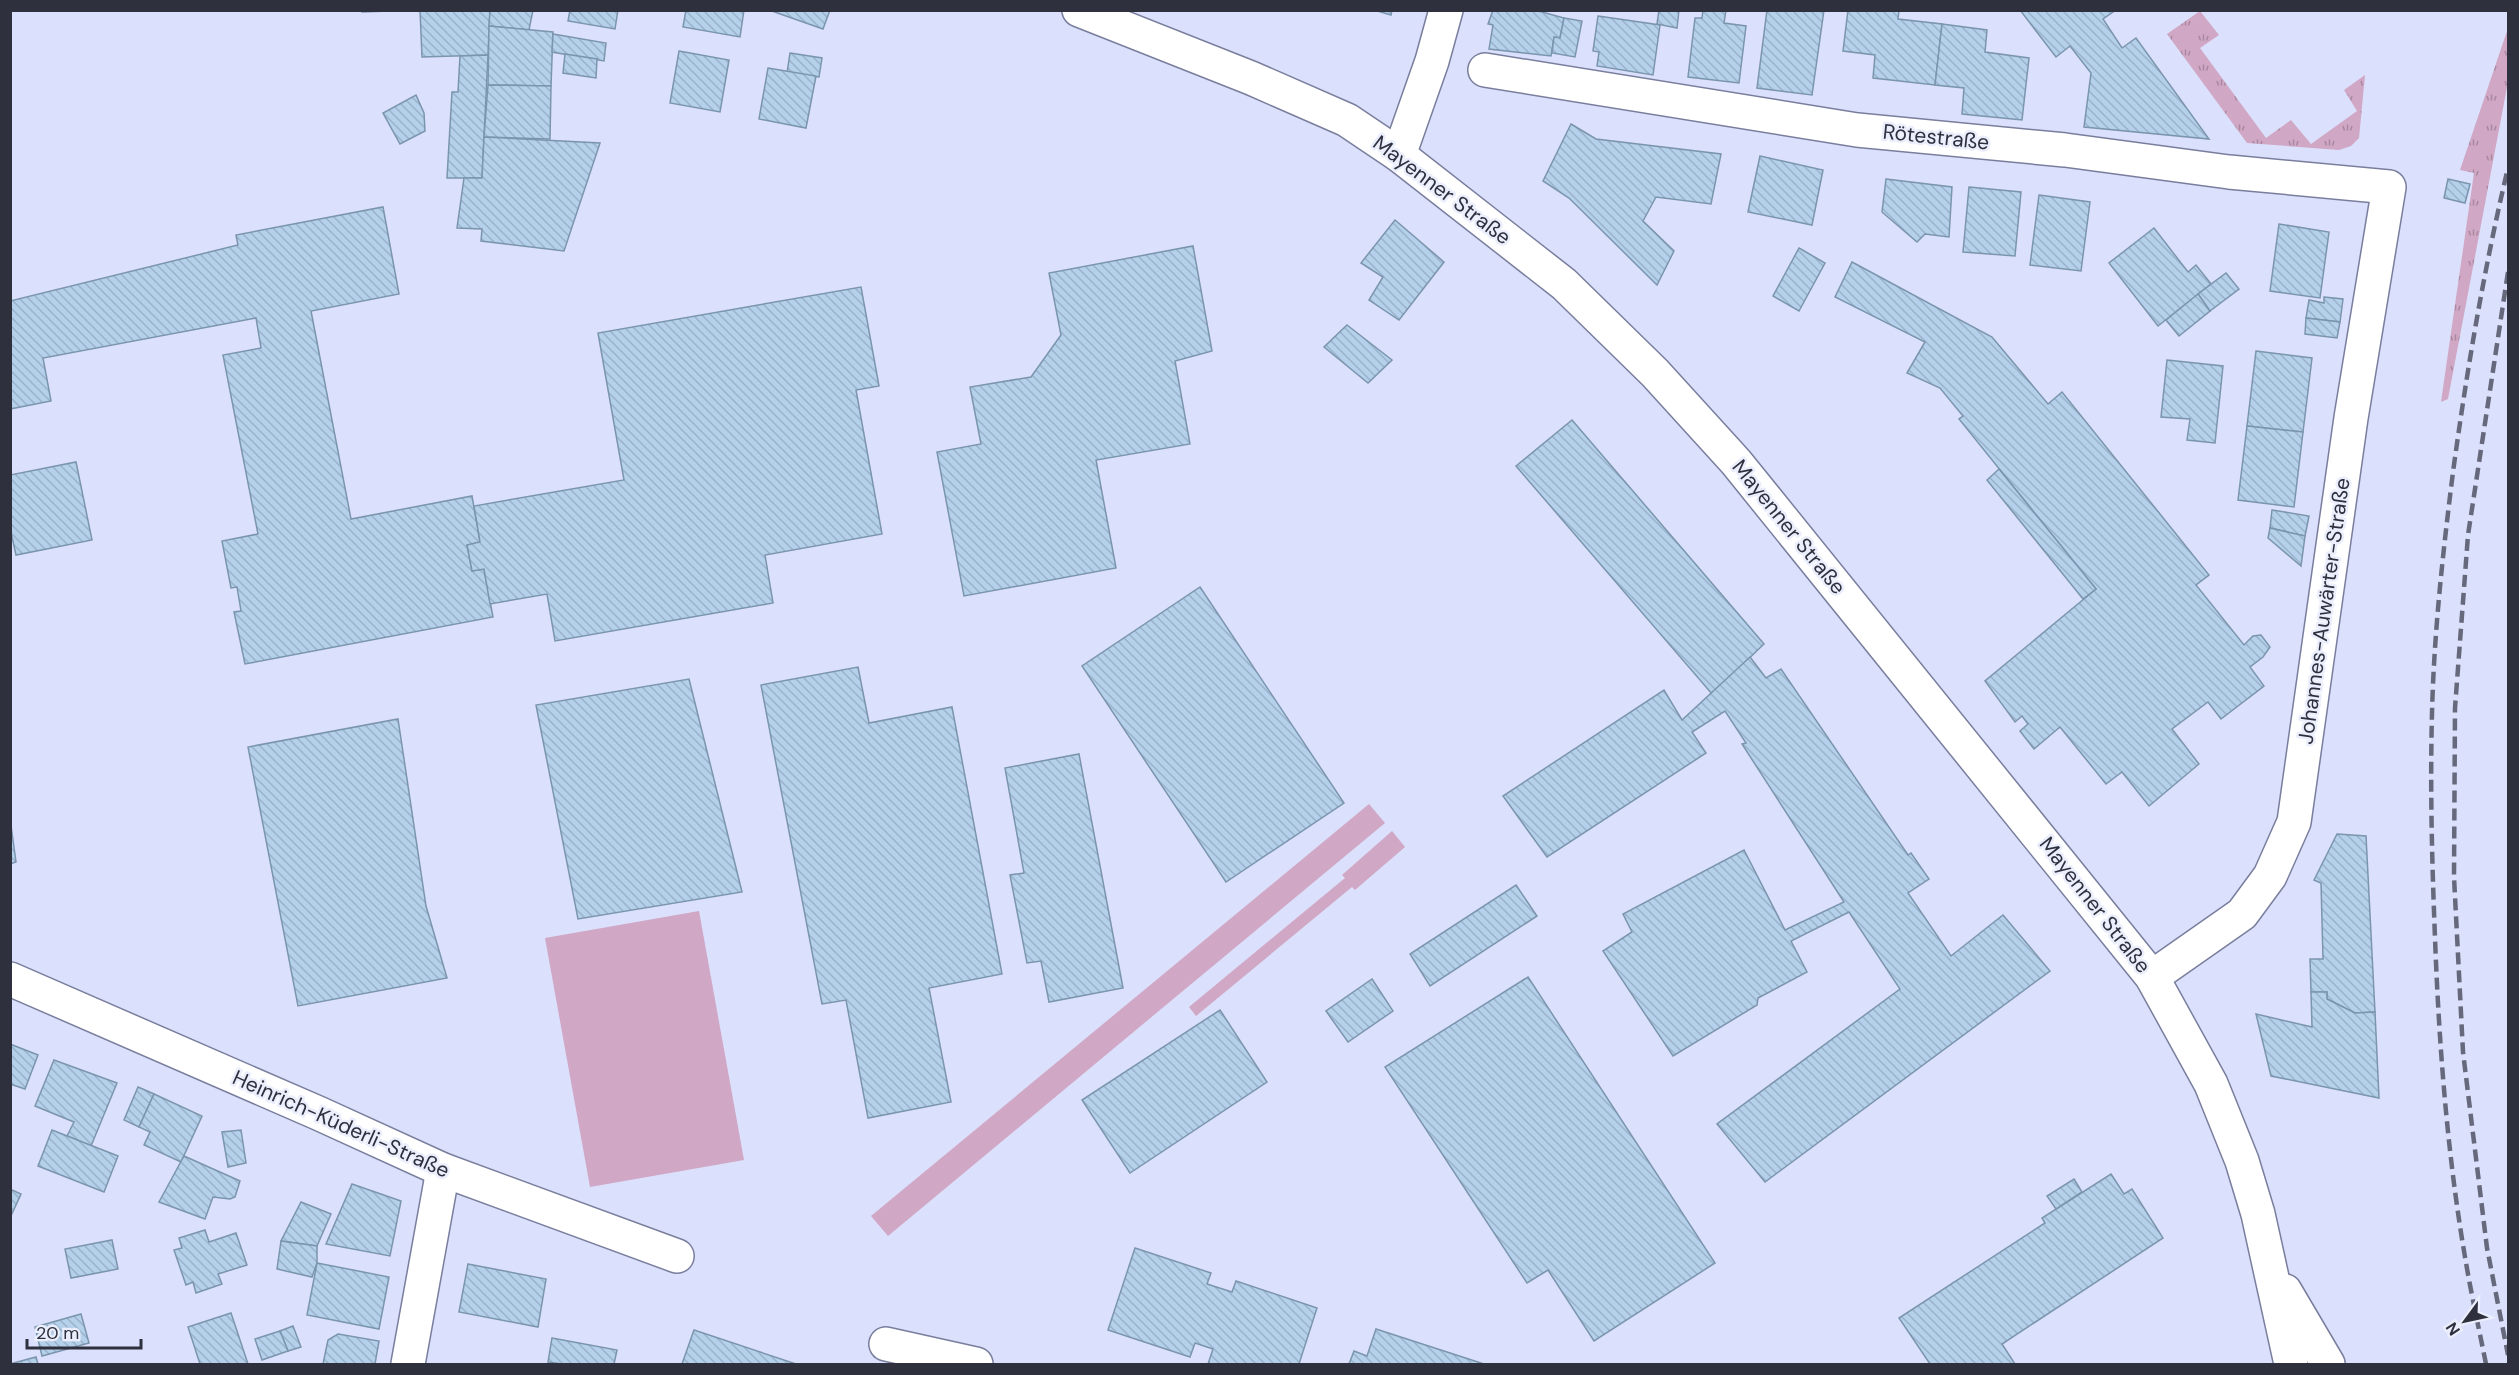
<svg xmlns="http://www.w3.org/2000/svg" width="2519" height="1375" font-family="'DM Sans',sans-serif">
<defs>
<pattern id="grass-tufts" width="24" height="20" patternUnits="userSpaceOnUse" patternTransform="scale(1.5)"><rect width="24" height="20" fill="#d0a7c4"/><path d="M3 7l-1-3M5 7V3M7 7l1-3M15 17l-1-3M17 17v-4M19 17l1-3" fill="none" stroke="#a988a0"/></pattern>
<pattern id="building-back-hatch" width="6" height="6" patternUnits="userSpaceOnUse" patternTransform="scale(1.5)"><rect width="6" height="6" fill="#b4d0eb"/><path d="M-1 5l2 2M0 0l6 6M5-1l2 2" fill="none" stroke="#9bb3ca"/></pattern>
</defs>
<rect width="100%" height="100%" fill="#dbe0fc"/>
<g fill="url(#grass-tufts)">
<polygon points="2200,11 2219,35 2200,48 2266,138 2291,120 2311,144 2357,111 2344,90 2365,75 2359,138 2351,146 2339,150 2247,143 2167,34"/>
<polygon points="2508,28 2508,82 2448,399 2441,402 2474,173 2460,170"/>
</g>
<g fill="#d0a7c4">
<polygon points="1369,804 1385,823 888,1236 871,1216"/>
<polygon points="1392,831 1405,847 1355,890 1352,887 1196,1016 1189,1007 1345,878 1342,875"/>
<polygon points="699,911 744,1160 590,1187 545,938"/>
</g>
<g fill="url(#building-back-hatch)" stroke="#7b95ae" stroke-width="1.5">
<polygon points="362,10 420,10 362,12"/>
<polygon points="490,10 488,55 422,57 420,10"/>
<polygon points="490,10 533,10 529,30 489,26"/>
<polygon points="570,10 618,10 615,29 568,21"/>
<polygon points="686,10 744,10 740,37 683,27"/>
<polygon points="769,10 830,10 823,29"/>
<polygon points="1374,10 1392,10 1391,15"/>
<polygon points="1493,10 1535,10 1564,18 1560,38 1554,37 1551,56 1489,49 1493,25 1488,24"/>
<polygon points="1659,10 1679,10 1677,28 1657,24"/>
<polygon points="1703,10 1726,10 1724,23 1746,26 1739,83 1688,77 1695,18 1702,18"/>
<polygon points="1767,10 1824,10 1812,95 1757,88"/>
<polygon points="1848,10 1899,10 1898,19 1942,24 1935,85 1873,78 1875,55 1843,51"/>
<polygon points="2020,10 2116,10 2103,19 2122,48 2136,38 2209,139 2084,127 2091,73 2070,46 2056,57"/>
<polygon points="1598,16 1660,25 1653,75 1597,66 1599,52 1593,51"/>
<polygon points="1564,18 1582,21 1575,57 1552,53 1554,37 1560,38"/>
<polygon points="1942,24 1987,30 1985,52 2029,58 2022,120 1962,114 1964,88 1935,85"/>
<polygon points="489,26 553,32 551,86 488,85"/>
<polygon points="553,34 606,43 604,61 552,52"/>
<polygon points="679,51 729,60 720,112 670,103"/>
<polygon points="790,53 822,58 819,77 787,73"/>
<polygon points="565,54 597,59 596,78 563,73"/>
<polygon points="488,55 482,178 447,178 452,92 458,92 460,56"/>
<polygon points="768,68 816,76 806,128 759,119"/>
<polygon points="488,85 551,86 550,139 484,137"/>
<polygon points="416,95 424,113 425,131 400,144 383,113"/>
<polygon points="1571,124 1596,139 1721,154 1711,204 1656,197 1643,221 1674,251 1657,285 1569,198 1543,181"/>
<polygon points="484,137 600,143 564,251 481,241 482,229 457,228 464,178 482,178"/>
<polygon points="1760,156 1823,170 1812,225 1748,212"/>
<polygon points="1886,179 1952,187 1949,237 1925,234 1917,242 1882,212"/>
<polygon points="2448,179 2470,184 2465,203 2444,198"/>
<polygon points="1969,187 2021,192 2015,256 1963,252"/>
<polygon points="2039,195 2090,202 2081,271 2030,265"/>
<polygon points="383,207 399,294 311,311 351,519 472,496 480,542 467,545 472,571 484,569 493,617 245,664 234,612 241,611 237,587 231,588 222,541 258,534 223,355 261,348 256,318 43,358 51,401 10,409 10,301 238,245 236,235"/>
<polygon points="1395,220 1444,262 1399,320 1369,300 1383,277 1361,263"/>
<polygon points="2279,224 2329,232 2320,298 2270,291"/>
<polygon points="2154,228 2188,272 2196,265 2211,284 2158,326 2109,263"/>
<polygon points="1193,246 1212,351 1175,361 1190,444 1096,460 1116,568 964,596 937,452 981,444 970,387 1031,377 1061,335 1049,273"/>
<polygon points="1799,248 1825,263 1799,311 1773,296"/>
<polygon points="1852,262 1992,337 2048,404 2062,392 2209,575 2196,585 2244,645 2253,636 2261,635 2270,647 2263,657 2250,667 2264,686 2221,719 2208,702 2172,729 2199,764 2149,806 2122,772 2106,784 2060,727 2034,749 2020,731 2028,724 2022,716 2015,722 1985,681 2096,589 1959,419 1963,416 1940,388 1907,373 1925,342 1835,297"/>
<polygon points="2226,273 2239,289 2210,311 2198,294"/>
<polygon points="861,287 879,386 856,390 882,534 765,555 773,603 555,641 547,594 490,604 484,569 472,571 467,545 480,542 474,506 624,480 598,333"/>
<polygon points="2198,294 2210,311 2179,336 2166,320"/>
<polygon points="2324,297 2343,299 2340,322 2306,318 2309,300 2324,303"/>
<polygon points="2306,318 2340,322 2337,338 2305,334"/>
<polygon points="1347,325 1392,360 1368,383 1324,347"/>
<polygon points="2256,351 2312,358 2303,432 2247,426"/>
<polygon points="2167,360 2223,366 2215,443 2187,440 2190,419 2161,417"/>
<polygon points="1572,420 1764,644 1712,694 1516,466"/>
<polygon points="2247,426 2303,432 2294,507 2238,500"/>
<polygon points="76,462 92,540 16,555 10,528 10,475"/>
<polygon points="1999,469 2096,589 2083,599 1987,480"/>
<polygon points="2272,510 2309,516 2305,536 2270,528"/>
<polygon points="2270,528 2305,536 2301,566 2268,538"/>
<polygon points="1200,587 1344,803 1226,882 1082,666"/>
<polygon points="1750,657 1766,678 1781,669 1908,855 1911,853 1929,879 1908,893 1951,956 2003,915 2050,971 1765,1182 1717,1124 1900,989 1849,912 1791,941 1807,972 1758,998 1757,1005 1673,1056 1603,951 1632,932 1623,914 1744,850 1785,930 1844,902 1742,744 1746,743 1725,711 1692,732 1706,753 1547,857 1503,796 1664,690 1682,720"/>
<polygon points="858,667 869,723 952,707 1002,974 929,988 951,1102 868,1118 846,1000 822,1004 761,685"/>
<polygon points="689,679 742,892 578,919 536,705"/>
<polygon points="398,719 426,906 447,978 298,1006 248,747"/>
<polygon points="1079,754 1123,988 1049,1002 1041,961 1027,963 1010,875 1024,873 1005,768"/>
<polygon points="10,818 16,862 10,864"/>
<polygon points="2337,834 2366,836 2375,1012 2355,1013 2327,999 2327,992 2311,992 2310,959 2323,959 2321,883 2314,880"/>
<polygon points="1516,885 1537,916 1430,986 1410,954"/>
<polygon points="1528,977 1715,1263 1594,1341 1548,1270 1527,1283 1385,1067"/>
<polygon points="1372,979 1393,1011 1348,1042 1326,1011"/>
<polygon points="2311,992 2327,992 2327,999 2355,1013 2375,1012 2379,1098 2271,1076 2256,1014 2312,1027"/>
<polygon points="1220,1010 1267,1082 1130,1173 1082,1100"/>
<polygon points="10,1044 38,1055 25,1089 10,1084"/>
<polygon points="54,1060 117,1083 91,1146 67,1136 74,1122 35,1106"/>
<polygon points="138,1087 154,1094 139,1127 124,1120"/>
<polygon points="154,1094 202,1116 181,1162 144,1145 150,1132 139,1127"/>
<polygon points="52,1130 118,1156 104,1192 38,1166"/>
<polygon points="241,1130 246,1163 228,1167 222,1132"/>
<polygon points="184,1156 240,1181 235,1197 230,1199 213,1197 205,1219 159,1202"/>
<polygon points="2111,1174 2124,1194 2132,1189 2163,1238 2002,1344 2015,1364 1930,1364 1899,1318 2045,1223 2042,1218"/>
<polygon points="2074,1179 2082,1192 2056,1209 2047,1196"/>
<polygon points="352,1184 401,1201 390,1256 326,1244"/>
<polygon points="10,1189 21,1194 10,1218"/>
<polygon points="301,1202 331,1214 317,1246 281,1241"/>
<polygon points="205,1230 209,1242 236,1233 247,1265 218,1274 222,1284 196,1293 193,1282 186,1285 174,1250 182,1248 179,1238"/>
<polygon points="112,1240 118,1269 71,1278 65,1249"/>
<polygon points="281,1241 317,1246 317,1263 312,1277 277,1269"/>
<polygon points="1135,1248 1211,1273 1207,1284 1232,1292 1236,1281 1317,1308 1299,1364 1208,1364 1213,1349 1195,1343 1190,1357 1108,1330"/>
<polygon points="317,1263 389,1277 379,1329 307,1315"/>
<polygon points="468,1264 546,1279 538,1327 459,1312"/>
<polygon points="231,1313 248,1364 200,1364 188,1327"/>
<polygon points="81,1314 89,1343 42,1356 35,1327"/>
<polygon points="293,1326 301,1347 288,1351 280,1331"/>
<polygon points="1376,1329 1484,1364 1349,1364 1354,1351 1367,1356"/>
<polygon points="694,1330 796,1364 682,1364"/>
<polygon points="280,1331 288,1351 262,1360 255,1339"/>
<polygon points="338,1334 379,1341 375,1364 323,1364 328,1340"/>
<polygon points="552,1338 617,1350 614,1364 562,1364 548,1362"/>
<polygon points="36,1357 38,1364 10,1364"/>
</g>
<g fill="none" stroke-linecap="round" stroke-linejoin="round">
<defs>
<g id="street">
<polyline points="1079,10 1251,78 1347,120 1399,155 1564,284 1655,373 1736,462 2152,977 2211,1084 2242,1161 2258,1214 2291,1364"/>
<polyline points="1485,70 1857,130 2065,150 2229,172 2389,187 2351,418 2294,822 2270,876 2242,914 2152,977"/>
<polyline points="1399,155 1432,61 1446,10"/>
<polyline points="10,979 318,1113 443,1170 677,1256"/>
<polyline points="2285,1291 2328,1364"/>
<polyline points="886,1344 976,1364"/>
<polyline points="408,1364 443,1170"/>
</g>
</defs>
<use href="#street" stroke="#797e9d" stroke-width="36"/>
<use href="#street" stroke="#fff" stroke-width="33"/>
<g stroke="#66697b" stroke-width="4.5" stroke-dasharray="12 6" stroke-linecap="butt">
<polyline points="2508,272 2468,535 2455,708 2454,877 2463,1052 2487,1248 2508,1355"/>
<path d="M 2486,1364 C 2479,1329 2471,1293 2465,1257 C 2447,1152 2439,1044 2435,938 C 2432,863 2430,788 2432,713 C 2434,632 2443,552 2453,472 C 2467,370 2484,268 2508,168"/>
</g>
</g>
<g text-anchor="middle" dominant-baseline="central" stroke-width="5" stroke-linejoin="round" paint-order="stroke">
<g font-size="21" fill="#2e303d" stroke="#ebeefc">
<text transform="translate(1936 137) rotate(6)">Rötestraße</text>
<text transform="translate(1442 190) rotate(37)">Mayenner Straße</text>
<text transform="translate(1789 527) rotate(51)">Mayenner Straße</text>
<text transform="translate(2324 611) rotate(-82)">Johannes-Auwärter-Straße</text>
<text transform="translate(2095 905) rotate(52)">Mayenner Straße</text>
<text transform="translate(341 1124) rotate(24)">Heinrich-Küderli-Straße</text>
</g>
</g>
<rect width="2519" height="1375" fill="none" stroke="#2e303d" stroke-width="24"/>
<g transform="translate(2465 1321) rotate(237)" stroke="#ebeefc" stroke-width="4.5" paint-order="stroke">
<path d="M0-4.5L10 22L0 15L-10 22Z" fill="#2e303d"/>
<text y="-9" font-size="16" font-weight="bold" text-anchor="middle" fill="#2e303d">N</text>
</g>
<path d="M27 1339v9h114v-9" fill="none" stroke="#2e303d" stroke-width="3"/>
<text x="36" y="1339" font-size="18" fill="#2e303d" stroke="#ebeefc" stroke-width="4.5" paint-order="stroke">20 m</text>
</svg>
